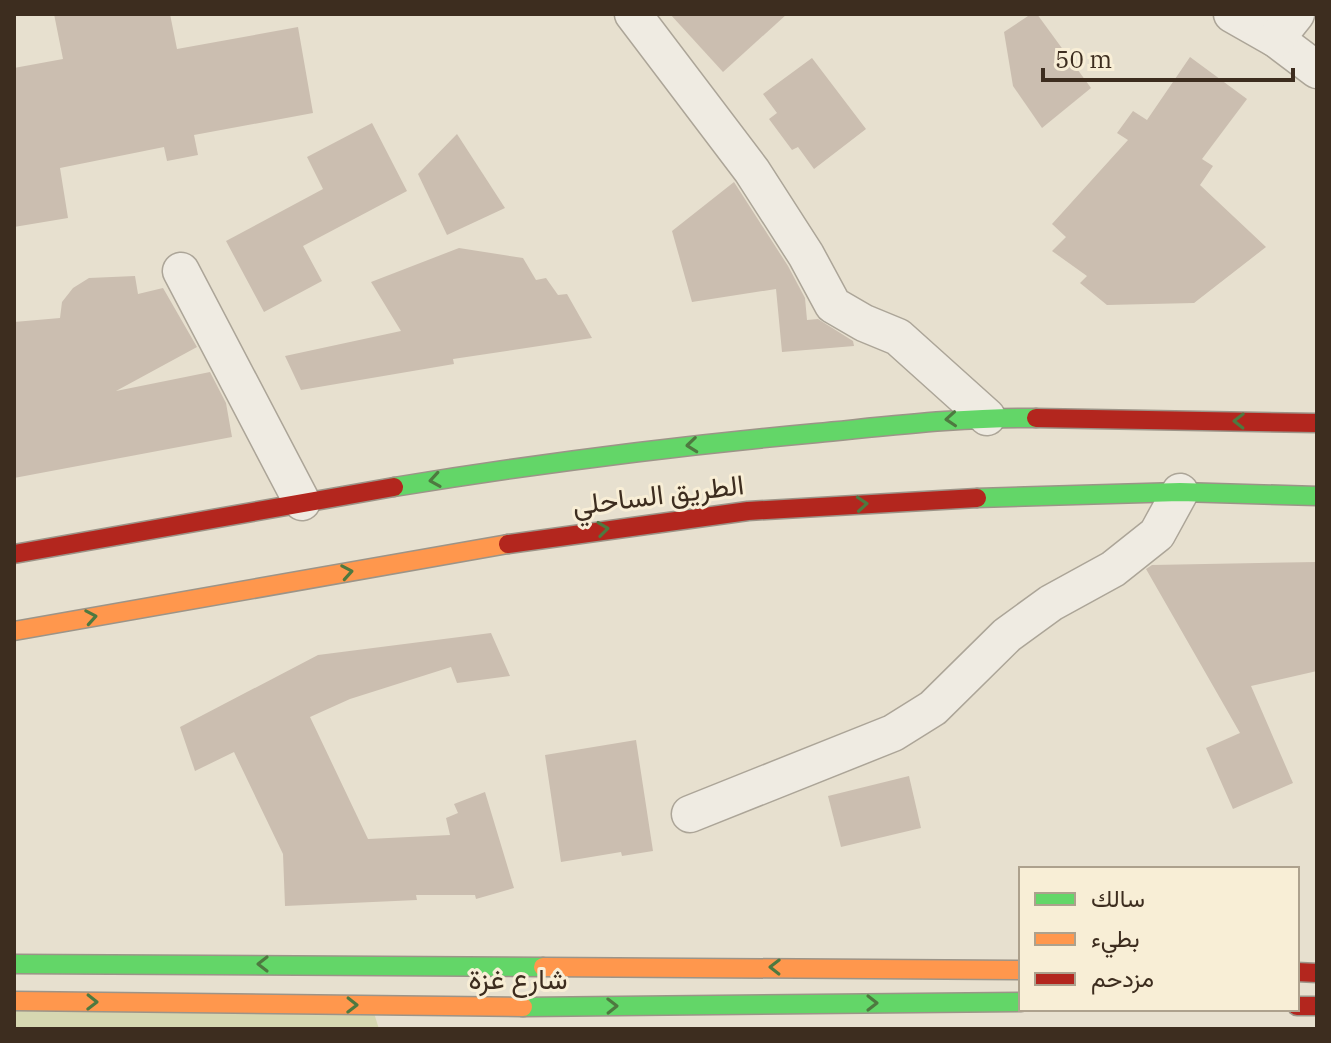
<svg xmlns="http://www.w3.org/2000/svg" width="1331" height="1043" font-family="'IBM Plex Serif',Vazirmatn,serif">
<rect width="100%" height="100%" fill="#e7e0cf"/>
<polygon fill="#d6d7b1" points="14,1011 374,1013 379,1029 14,1029"/>
<g fill="#cbbeb0">
<polygon points="54,14 170,14 177,49 298,27 313,113 194,135 198,155 167,161 164,147 60,168 68,218 14,227 14,68 63,59"/>
<polygon points="670,14 787,14 723,72"/>
<polygon points="1031,14 1037,14 1091,88 1042,128 1013,86 1004,32"/>
<polygon points="1190,57 1247,99 1202,159 1213,166 1200,185 1266,247 1194,303 1107,305 1080,283 1087,276 1052,251 1066,237 1052,224 1128,140 1117,133 1133,111 1147,120"/>
<polygon points="812,58 866,129 814,169 798,147 792,150 769,119 777,113 763,94"/>
<polygon points="372,123 407,191 303,246 322,281 264,312 226,241 323,189 307,157"/>
<polygon points="457,134 505,208 447,235 418,174"/>
<polygon points="734,182 788,266 805,298 807,320 818,319 853,341 854,346 782,352 776,289 692,302 672,231"/>
<polygon points="459,248 523,258 536,280 546,278 558,295 567,294 592,338 453,359 454,364 301,390 285,356 401,331 371,282"/>
<polygon points="135,276 138,294 163,288 197,347 116,391 210,372 226,403 232,437 14,478 14,322 60,318 62,302 73,288 89,278"/>
<polygon points="1317,562 1317,671 1251,686 1293,783 1233,809 1206,748 1240,733 1146,569 1152,565"/>
<polygon points="491,633 510,676 457,683 451,667 350,699 310,717 368,839 450,835 446,818 458,813 454,804 485,792 514,888 476,899 475,895 416,895 417,900 285,906 283,854 234,752 195,771 180,727 318,655"/>
<polygon points="636,740 653,851 622,856 621,852 561,862 545,755"/>
<polygon points="909,776 921,828 841,847 828,796"/>
</g>
<g fill="none" stroke-linecap="round" stroke-linejoin="round">
<defs>
<g id="street">
<polyline points="633,14 752,171 806,255 833,305 864,323 898,337 987,417"/>
<polyline points="1232,14 1276,39 1317,70"/>
<polyline points="1276,39 1296,14"/>
<polyline points="181,271 302,502"/>
<polyline points="690,814 893,733 933,708 1007,635 1051,603 1113,569 1157,534 1180,492"/>
</g>
<g id="fast">
<path d="M 394,487 C 535,464 675,446 817,433 C 890,426 963,417 1036,418"/>
<polyline points="977,498 1180,492 1317,496"/>
<polyline points="14,964 543,967"/>
<polyline points="523,1007 1021,1002"/>
</g>
<g id="slow">
<polyline points="14,631 508,544"/>
<polyline points="543,967 1021,970"/>
<polyline points="14,1001 523,1007"/>
</g>
<g id="jam">
<polyline points="1036,418 1317,423"/>
<polyline points="508,544 748,511 977,498"/>
<polyline points="14,554 394,487"/>
<polyline points="1297,972 1317,973"/>
<polyline points="1297,1006 1317,1006"/>
</g>
</defs>
<use href="#street" stroke="#aca598" stroke-width="39"/>
<use href="#fast" stroke="#9c9488" stroke-width="21"/>
<use href="#slow" stroke="#9c9488" stroke-width="21"/>
<use href="#jam" stroke="#9c9488" stroke-width="21"/>
<use href="#street" stroke="#efebe2" stroke-width="36"/>
<use href="#fast" stroke="#63d668" stroke-width="18"/>
<use href="#slow" stroke="#ff974d" stroke-width="18"/>
<use href="#jam" stroke="#b3261e" stroke-width="18"/>
</g>
<defs><path id="oneway-chevron" d="M-2-3.5L2.5 0L-2 3.5" fill="none" stroke-width="1.6" stroke-linecap="round" stroke-linejoin="round" transform="scale(2)"/></defs>
<g stroke="#4e7940">
<use href="#oneway-chevron" transform="translate(951 419) rotate(176)"/>
<use href="#oneway-chevron" transform="translate(1239 421) rotate(-179)"/>
<use href="#oneway-chevron" transform="translate(692 445) rotate(174)"/>
<use href="#oneway-chevron" transform="translate(435 480) rotate(171)"/>
<use href="#oneway-chevron" transform="translate(862 504) rotate(-4)"/>
<use href="#oneway-chevron" transform="translate(603 529) rotate(-7)"/>
<use href="#oneway-chevron" transform="translate(347 572) rotate(-10)"/>
<use href="#oneway-chevron" transform="translate(91 617) rotate(-10)"/>
<use href="#oneway-chevron" transform="translate(263 964) rotate(-180)"/>
<use href="#oneway-chevron" transform="translate(775 967) rotate(-179)"/>
<use href="#oneway-chevron" transform="translate(92 1002) rotate(1)"/>
<use href="#oneway-chevron" transform="translate(872 1003)"/>
<use href="#oneway-chevron" transform="translate(352 1005) rotate(1)"/>
<use href="#oneway-chevron" transform="translate(612 1006) rotate(-1)"/>
</g>
<g text-anchor="middle" dominant-baseline="central" stroke-width="6" stroke-linejoin="round" paint-order="stroke">
<g font-size="28" fill="#3d2d1f" stroke="#f8eed6">
<text transform="translate(658 494) rotate(-7)">الطريق الساحلي</text>
<text x="518" y="978">شارع غزة</text>
</g>
</g>
<rect width="1331" height="1043" fill="none" stroke="#3d2d1f" stroke-width="32"/>
<rect x="1019" y="867" width="280" height="144" fill="#f8eed6" stroke="#ada18d" stroke-width="2"/>
<rect x="1035" y="893" width="40" height="12" fill="#63d668" stroke="#ada18d" stroke-width="2"/>
<text x="1091" y="907" font-size="24" fill="#3d2d1f">سالك</text>
<rect x="1035" y="933" width="40" height="12" fill="#ff974d" stroke="#ada18d" stroke-width="2"/>
<text x="1091" y="947" font-size="24" fill="#3d2d1f">بطيء</text>
<rect x="1035" y="973" width="40" height="12" fill="#b3261e" stroke="#ada18d" stroke-width="2"/>
<text x="1091" y="987" font-size="24" fill="#3d2d1f">مزدحم</text>
<path d="M1043 68v12h250v-12" fill="none" stroke="#3d2d1f" stroke-width="4"/>
<text x="1055" y="68" font-size="24" fill="#3d2d1f" stroke="#f8eed6" stroke-width="6" paint-order="stroke">50 m</text>
</svg>
